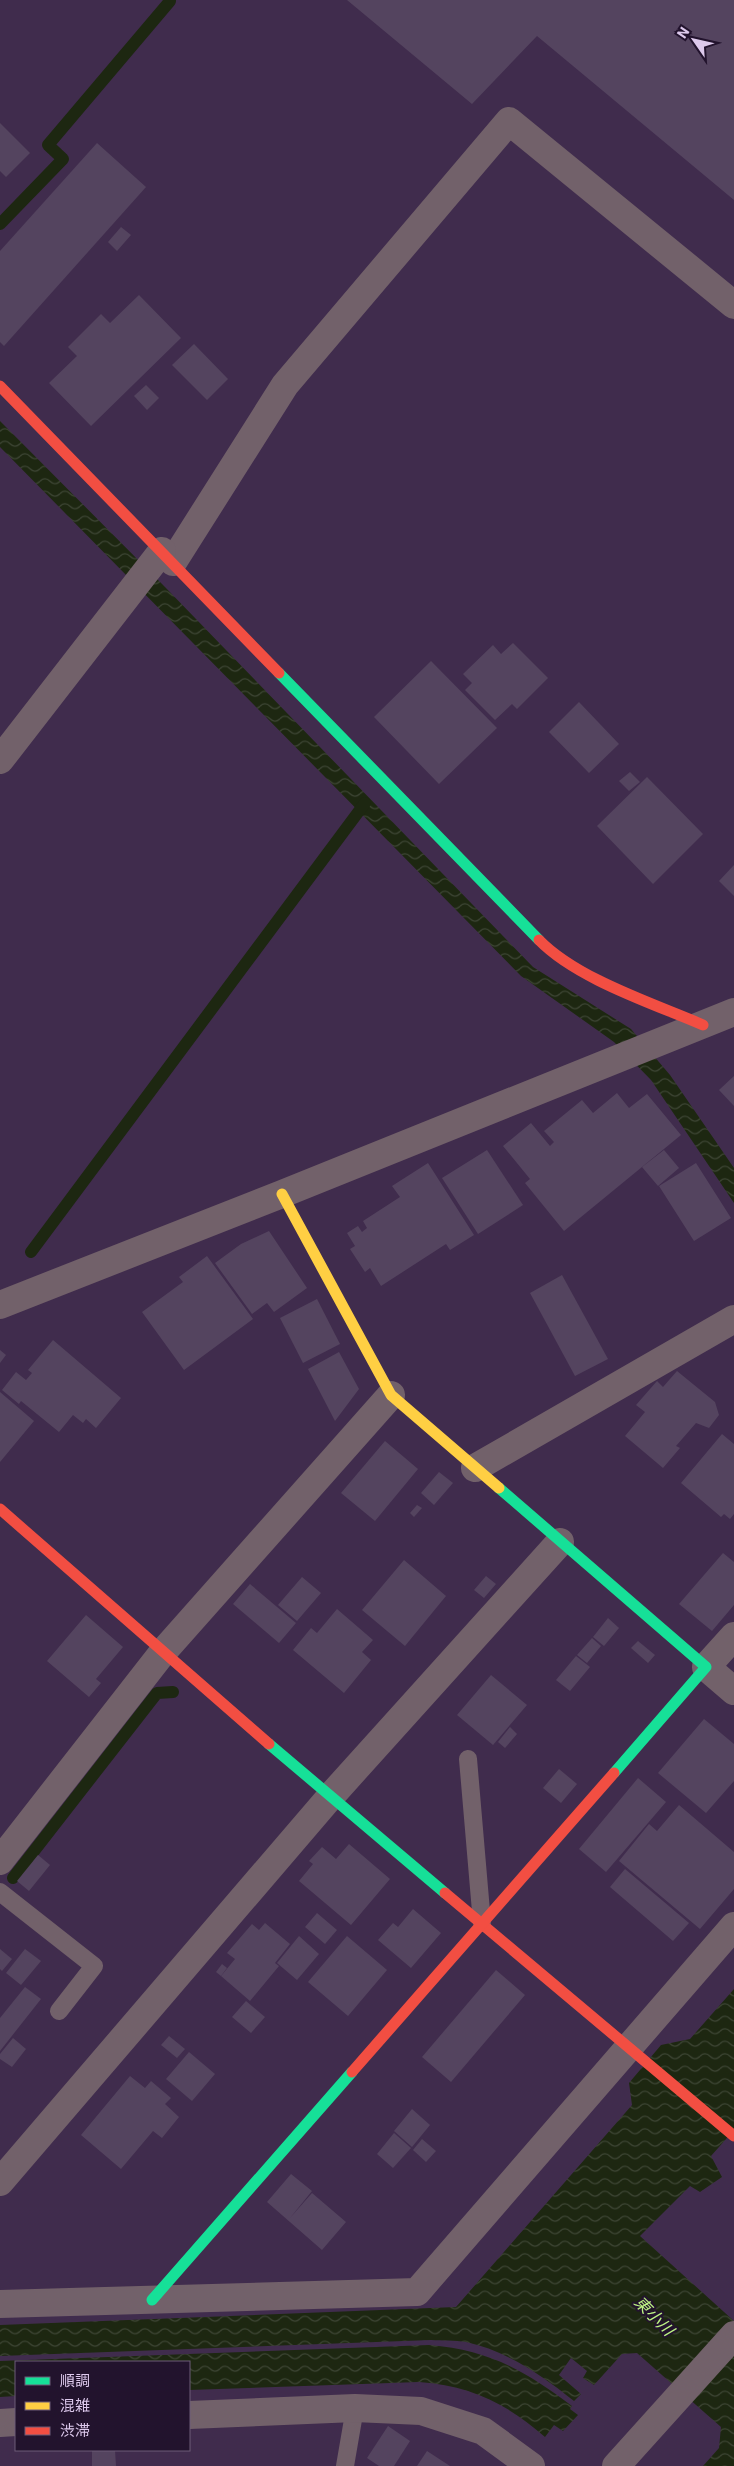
<svg xmlns="http://www.w3.org/2000/svg" width="734" height="2466" font-family="Roboto,'Noto Sans JP',sans-serif">
<defs>
<pattern id="water-waves" width="16" height="10" patternUnits="userSpaceOnUse" patternTransform="scale(1.25)"><rect width="16" height="10" fill="#1d2711"/><path d="M0 5q4-4 8 0t8 0" fill="none" stroke="#3d4534"/></pattern>
</defs>
<rect width="100%" height="100%" fill="#402c4d"/>
<g fill="url(#water-waves)">
<polygon points="0,421 165,587 533,967 631,1029 670,1075 734,1168 734,1203 651,1080 614,1042 521,976 0,447"/>
<path d="M 734,1989 L 734,2130 L 711,2156 L 722,2177 L 700,2192 L 690,2186 L 640,2236 L 734,2321 L 734,2466 L 703,2466 L 719,2448 L 721,2427 L 637,2353 L 622,2354 L 594,2385 L 583,2378 L 587,2371 L 571,2358 L 559,2375 L 581,2394 L 574,2401 C 542,2375 507,2351 466,2342 C 455,2340 442,2341 431,2340 L 0,2356 L 0,2325 L 456,2307 L 632,2105 L 629,2083 L 661,2045 L 690,2039 Z"/>
<path d="M 429,2345 C 489,2350 524,2370 572,2406 L 570,2409 L 578,2415 L 563,2431 L 554,2425 L 545,2437 C 506,2403 471,2386 419,2382 L 189,2390 L 189,2362 L 16,2362 L 16,2396 L 0,2397 L 0,2361 Z"/>
</g>
<g fill="none" stroke-linecap="round" stroke-linejoin="round">
<g stroke="#1d2711" stroke-width="12">
<polyline points="0,224 63,159 48,145 170,1"/>
<polyline points="31,1252 365,803"/>
<polyline points="13,1878 157,1693 173,1692"/>
</g>
</g>
<g fill="#54445f">
<polygon points="347,0 734,0 734,200 537,36 472,104"/>
<polygon points="0,123 30,153 6,177 0,171"/>
<polygon points="97,143 146,187 4,346 0,342 0,251"/>
<polygon points="121,227 131,235 117,251 108,242"/>
<polygon points="139,295 181,338 91,426 49,383 77,356 68,347 101,314 110,323"/>
<polygon points="194,344 228,379 207,400 172,365"/>
<polygon points="146,385 159,398 147,410 134,396"/>
<polygon points="513,643 548,678 517,709 512,704 495,720 465,690 472,683 463,674 493,645 501,654"/>
<polygon points="431,661 497,728 439,784 374,717"/>
<polygon points="579,702 619,744 589,773 549,732"/>
<polygon points="630,772 640,782 629,791 619,781"/>
<polygon points="647,777 703,834 653,884 597,826"/>
<polygon points="734,865 734,896 719,881"/>
<polygon points="734,1076 734,1106 719,1090"/>
<polygon points="617,1093 629,1108 647,1094 681,1135 564,1231 525,1183 530,1179 503,1146 531,1123 550,1146 554,1142 544,1131 582,1100 593,1113"/>
<polygon points="487,1150 523,1205 478,1234 442,1178"/>
<polygon points="664,1150 679,1168 658,1186 642,1167"/>
<polygon points="428,1163 474,1235 450,1250 446,1244 381,1286 370,1268 365,1272 350,1249 355,1246 347,1233 358,1226 362,1232 367,1228 363,1221 400,1197 392,1186"/>
<polygon points="696,1163 731,1218 694,1241 659,1186"/>
<polygon points="269,1231 307,1288 274,1312 267,1303 252,1314 215,1263 241,1244"/>
<polygon points="207,1256 253,1319 184,1370 142,1312 183,1282 179,1277"/>
<polygon points="562,1275 608,1359 575,1376 530,1293"/>
<polygon points="317,1299 340,1344 303,1363 280,1318"/>
<polygon points="53,1340 121,1398 96,1428 86,1419 83,1423 73,1415 59,1432 21,1401 19,1404 2,1390 16,1372 26,1380 32,1373 28,1370"/>
<polygon points="0,1350 6,1355 0,1363"/>
<polygon points="339,1352 359,1389 335,1421 308,1369"/>
<polygon points="677,1371 715,1402 719,1415 709,1428 696,1423 676,1446 680,1448 663,1468 625,1436 645,1412 636,1405 657,1381 663,1387"/>
<polygon points="0,1392 34,1421 0,1462"/>
<polygon points="722,1434 734,1444 734,1514 730,1519 724,1514 721,1517 681,1483"/>
<polygon points="385,1441 418,1469 375,1521 341,1493"/>
<polygon points="439,1472 453,1483 434,1505 421,1493"/>
<polygon points="417,1505 422,1508 414,1517 410,1513"/>
<polygon points="723,1553 734,1562 734,1605 712,1631 679,1604"/>
<polygon points="404,1560 446,1596 405,1646 362,1610"/>
<polygon points="486,1576 496,1584 484,1598 474,1590"/>
<polygon points="302,1577 321,1593 297,1621 278,1605"/>
<polygon points="250,1584 296,1623 279,1643 233,1604"/>
<polygon points="337,1609 373,1640 362,1652 371,1660 344,1693 293,1650 311,1628 317,1633"/>
<polygon points="86,1615 123,1647 96,1679 101,1683 89,1697 47,1661"/>
<polygon points="608,1618 619,1628 604,1646 593,1637"/>
<polygon points="592,1638 601,1646 587,1663 577,1655"/>
<polygon points="638,1641 655,1655 648,1663 631,1648"/>
<polygon points="576,1656 590,1667 570,1691 556,1680"/>
<polygon points="491,1675 527,1705 493,1745 457,1715"/>
<polygon points="704,1719 734,1744 734,1781 706,1813 658,1773"/>
<polygon points="510,1727 517,1734 505,1748 498,1742"/>
<polygon points="559,1769 577,1784 561,1803 543,1788"/>
<polygon points="638,1778 666,1802 606,1872 579,1849"/>
<polygon points="679,1805 734,1852 734,1889 700,1929 619,1861 649,1824 657,1831"/>
<polygon points="349,1844 390,1879 351,1925 299,1881 313,1864 309,1861 322,1847 336,1859"/>
<polygon points="38,1855 50,1865 29,1891 17,1881"/>
<polygon points="625,1869 689,1923 673,1941 610,1887"/>
<polygon points="413,1909 441,1933 411,1968 378,1940 393,1923 398,1927"/>
<polygon points="317,1913 337,1930 325,1944 305,1927"/>
<polygon points="265,1923 290,1944 275,1963 279,1966 250,2001 221,1976 235,1959 227,1953 252,1924 259,1930"/>
<polygon points="299,1936 319,1954 297,1980 277,1963"/>
<polygon points="347,1936 387,1970 348,2016 308,1982"/>
<polygon points="0,1949 12,1959 2,1971 0,1969"/>
<polygon points="25,1949 41,1961 21,1985 6,1973"/>
<polygon points="222,1964 227,1968 221,1976 216,1972"/>
<polygon points="496,1970 525,1995 451,2082 422,2057"/>
<polygon points="25,1987 41,1999 0,2051 0,2018"/>
<polygon points="246,2001 265,2017 251,2033 232,2017"/>
<polygon points="169,2036 185,2049 177,2058 161,2045"/>
<polygon points="13,2038 26,2049 12,2067 0,2059 0,2054"/>
<polygon points="189,2052 215,2074 192,2101 166,2079"/>
<polygon points="130,2076 145,2088 151,2081 171,2098 165,2104 179,2117 162,2138 153,2131 121,2169 81,2135"/>
<polygon points="412,2109 430,2125 412,2147 394,2131"/>
<polygon points="394,2133 411,2148 393,2168 377,2154"/>
<polygon points="422,2139 436,2151 426,2162 413,2150"/>
<polygon points="291,2174 312,2191 290,2218 312,2193 346,2222 322,2250 267,2202"/>
<polygon points="388,2426 410,2441 394,2466 379,2466 367,2458"/>
<polygon points="92,2450 115,2450 116,2466 92,2466"/>
<polygon points="427,2451 450,2466 417,2466"/>
</g>
<g fill="none" stroke-linecap="round" stroke-linejoin="round">
<g stroke="#72616a" stroke-width="18">
<polyline points="468,1759 482,1923"/>
<polyline points="0,1892 94,1966 59,2011"/>
<polyline points="345,2466 355,2408"/>
</g>
<g stroke="#72616a" stroke-width="28">
<polyline points="173,562 285,385 509,121 734,305"/>
<polyline points="0,760 162,551"/>
<polyline points="0,1305 282,1194 734,1012"/>
<polyline points="475,1468 734,1319"/>
<polyline points="734,1636 706,1667 734,1691"/>
<polyline points="0,1861 163,1652 391,1395"/>
<polyline points="0,2182 330,1797 560,1542"/>
<polyline points="0,2304 417,2292 734,1926"/>
<polyline points="189,2415 355,2408 421,2411 483,2431 531,2466"/>
<polyline points="0,2423 16,2422"/>
<polyline points="616,2466 734,2335"/>
</g>
<g stroke="#16e098" stroke-width="11">
<polyline points="279,673 539,940"/>
<polyline points="499,1488 706,1667 614,1773"/>
<polyline points="269,1744 445,1893"/>
<polyline points="152,2300 352,2072"/>
</g>
<polyline stroke="#ffcf43" stroke-width="11" points="282,1194 391,1395 499,1488"/>
<g stroke="#f24e42" stroke-width="11">
<polyline points="0,386 279,673"/>
<path d="M 539,940 C 577,979 652,1003 703,1025"/>
<polyline points="0,1509 269,1744"/>
<polyline points="445,1893 734,2136"/>
<polyline points="352,2072 614,1773"/>
</g>
</g>
<g text-anchor="middle" dominant-baseline="central" stroke-width="4" stroke-linejoin="round" paint-order="stroke">
<g font-size="16" font-style="italic" fill="#bdf484" stroke="#22132d">
<text transform="translate(654 2316) rotate(45)">東小川</text>
</g>
</g>
<rect x="15" y="2361" width="175" height="90" fill="#22132d" stroke="#6d5c79"/>
<rect x="25" y="2377" width="25" height="8" fill="#16e098" stroke="#6d5c79"/>
<text x="60" y="2386" font-size="15" fill="#ddc9ec">順調</text>
<rect x="25" y="2402" width="25" height="8" fill="#ffcf43" stroke="#6d5c79"/>
<text x="60" y="2411" font-size="15" fill="#ddc9ec">混雑</text>
<rect x="25" y="2427" width="25" height="8" fill="#f24e42" stroke="#6d5c79"/>
<text x="60" y="2436" font-size="15" fill="#ddc9ec">渋滞</text>
<g transform="translate(694 40) rotate(304)" stroke="#22132d" stroke-width="4" paint-order="stroke">
<path d="M0-4L9 19L0 12L-9 19Z" fill="#ddc9ec"/>
<text y="-8" font-size="14" font-weight="bold" text-anchor="middle" fill="#ddc9ec">N</text>
</g>
</svg>
